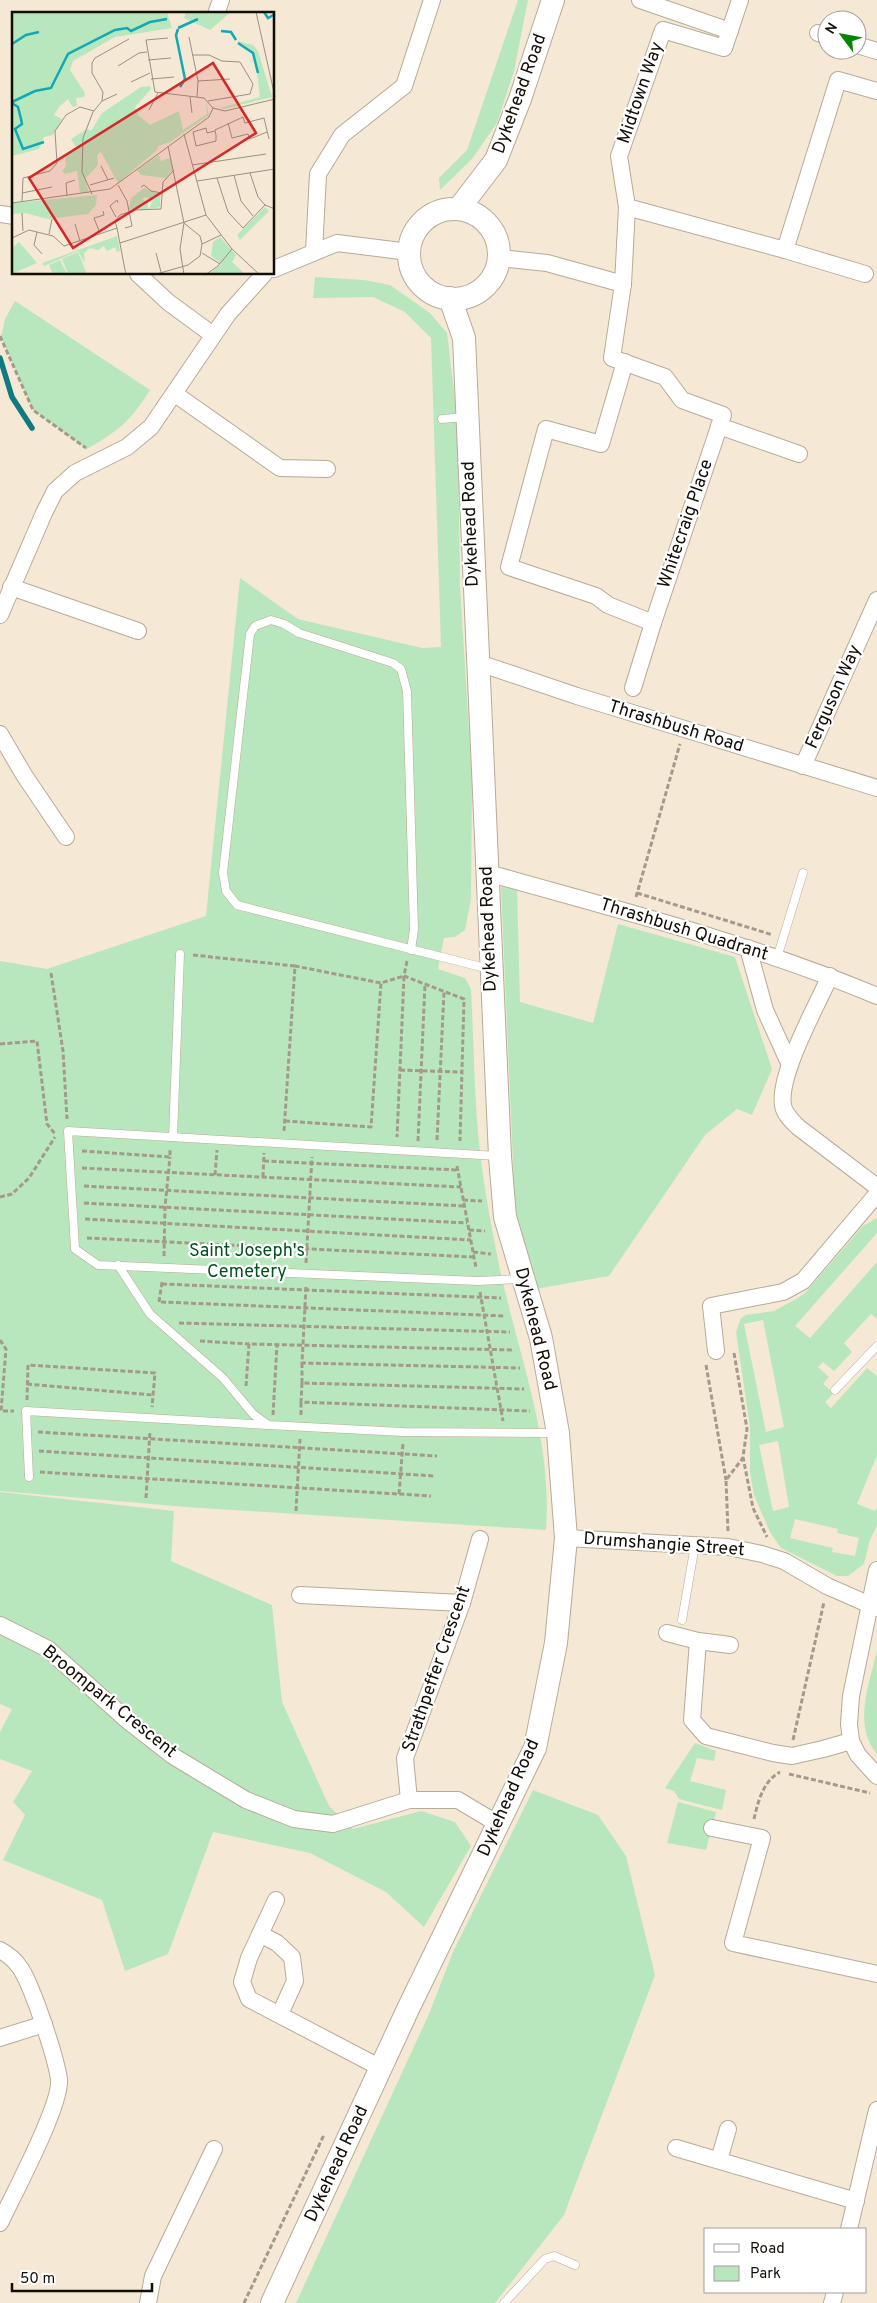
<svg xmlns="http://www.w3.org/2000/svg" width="877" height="2303" font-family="Overpass,sans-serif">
<rect width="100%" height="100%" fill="#f5e8d5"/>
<g fill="#b9e7bd" fill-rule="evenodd">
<polygon points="518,0 528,0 514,71 497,123 472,159 440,190 439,178 467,150"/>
<path d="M 315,277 L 364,280 L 390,285 L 430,313 L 447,333 L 458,424 L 460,585 L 472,779 L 471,899 L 465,930 L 455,937 L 444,938 L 438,969 L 465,978 L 471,989 C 474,1043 474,1098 480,1152 C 484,1188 491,1224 498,1260 C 516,1349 553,1437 546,1530 L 186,1507 L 0,1491 L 0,961 L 47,969 L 206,916 L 240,578 L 298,619 L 422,648 L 441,647 L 431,338 L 405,312 L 373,297 L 313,298 Z"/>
<path d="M 15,301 L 150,390 C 130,422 119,430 87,449 L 33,410 L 1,337 L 5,319 Z"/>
<polygon points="501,887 517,888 520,1002 593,1023 618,924 735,957 772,1069 752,1115 737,1109 705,1135 609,1276 535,1289 515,1209"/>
<path d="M 877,1218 L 877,1233 L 795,1326 L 810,1338 L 877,1262 L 877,1319 L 871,1314 L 844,1343 L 852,1352 L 837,1368 L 834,1371 L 823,1362 L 818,1367 L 829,1377 L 823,1384 L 834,1393 L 825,1402 L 831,1408 L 867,1368 L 877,1376 L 877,1455 L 857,1504 L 875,1511 L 877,1507 L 877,1525 L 870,1540 L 864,1564 L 848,1576 L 837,1576 L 781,1548 L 770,1532 L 754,1495 L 750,1472 L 750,1427 L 736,1332 L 741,1318 L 746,1315 L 774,1311 L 798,1298 L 806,1292 L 863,1226 ZM 763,1320 L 784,1427 L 766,1432 L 744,1324 ZM 778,1441 L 789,1507 L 773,1511 L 759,1445 ZM 795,1519 L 838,1529 L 837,1533 L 859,1538 L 855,1556 L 832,1552 L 833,1548 L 790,1538 Z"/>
<polygon points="0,1492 174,1511 171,1561 272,1605 282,1702 329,1806 353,1829 421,1811 455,1822 471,1846 424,1927 386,1892 310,1853 213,1832 168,1954 125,1971 102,1900 3,1860 25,1815 13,1802 32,1771 0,1759 0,1732 12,1709 0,1704"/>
<path d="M 877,1650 L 877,1754 C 852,1724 870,1683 877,1650 Z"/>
<polygon points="695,1743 716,1751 714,1761 697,1758 690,1781 726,1790 722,1810 679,1799 674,1791 665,1788"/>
<polygon points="533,1790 598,1815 626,1856 655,1975 564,2215 495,2303 296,2303 429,2014 453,1952"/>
<polygon points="678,1802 716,1812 706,1850 667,1843"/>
</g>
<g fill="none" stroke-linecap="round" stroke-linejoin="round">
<polyline stroke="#117a81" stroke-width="5.5" points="0,358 12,397 32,428"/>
<defs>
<g id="lane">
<polyline points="442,419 465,417"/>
<polyline points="411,950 414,929 407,691 401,669 393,663 299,633 284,624 271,620 255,626 250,634 223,873 226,891 237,905 489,969"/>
<polyline points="777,958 803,873"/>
<polyline points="173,1137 180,954"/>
<polyline points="498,1156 68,1131 75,1249 98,1265 478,1281 521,1279"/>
<polyline points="118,1265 150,1314 223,1378 253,1414 268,1425 403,1432 556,1433"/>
<polyline points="835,1390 877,1346"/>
<polyline points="29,1477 26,1411 268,1425"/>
<polyline points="682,1620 695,1545"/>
<polyline points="504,2303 545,2259 554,2256 575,2265"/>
</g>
<g id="street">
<polyline points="640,0 730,31"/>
<polyline points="216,14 221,0"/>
<polyline points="818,33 827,36"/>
<polyline points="857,45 877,51"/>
<polyline points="627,207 785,250 838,80 877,91"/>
<polyline points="0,214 14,216"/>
<polyline points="785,250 865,274"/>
<polyline points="314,252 318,174 342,135 404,86 432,0"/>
<polyline points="500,258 547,263 623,284"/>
<polyline points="274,269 337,243 409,252"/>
<polyline points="138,274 168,302 213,335"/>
<polyline points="625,362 601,444 546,429 509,567 596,596 608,605 653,623 723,415 682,400 665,377 612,358 623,284 627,207 619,156 663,30 724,48 740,0"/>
<polyline points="175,394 280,468 327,469"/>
<polyline points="719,426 799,454"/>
<polyline points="11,587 138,631"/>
<polyline points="0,615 44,513 55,491 75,473 127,447 151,427 228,314 264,274"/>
<polyline points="476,662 577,696 877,788"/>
<polyline points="633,688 653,623"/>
<polyline points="0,734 24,775 66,837"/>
<polyline points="803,766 877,600"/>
<path d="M 488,873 C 618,910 751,943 877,996"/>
<polyline points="748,948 765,1010 790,1065"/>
<path d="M 830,976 C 817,1005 778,1075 783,1105 C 784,1114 792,1121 798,1127 L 877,1187"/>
<polyline points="716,1351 711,1306 783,1292 803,1281 877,1194"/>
<polyline points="566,1538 728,1547 762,1554 784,1561 827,1586 877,1608"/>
<polyline points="877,1570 851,1696 849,1724 851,1741 858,1755 877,1776"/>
<polyline points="300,1595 462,1603"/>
<polyline points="0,1625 48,1649 128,1721 173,1756 246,1800 294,1819 333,1824 409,1800 458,1800 498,1824"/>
<polyline points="667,1633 698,1641"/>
<polyline points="730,1645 698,1641 692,1720 706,1736 773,1753 792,1756 823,1749 851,1741"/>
<polyline points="409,1800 405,1758 462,1603 480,1539"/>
<polyline points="712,1828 762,1838 733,1943 877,1974"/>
<polyline points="276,1900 249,1958 242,1982 249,1999 381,2068"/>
<polyline points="260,1934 277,1943 292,1957 295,1981 280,2014"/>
<path d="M 0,1950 C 23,1962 28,1983 37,2005 C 45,2028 55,2054 59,2079 C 62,2104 13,2195 0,2223"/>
<polyline points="0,2038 44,2024"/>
<polyline points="676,2148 856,2201"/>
<polyline points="719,2160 728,2129"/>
<polyline points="849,2229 877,2110"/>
<polyline points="148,2303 153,2276 214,2149"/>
<polyline points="832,2303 835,2292"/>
</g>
<g id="secondary">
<polyline points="460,207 496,160 520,99 553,0"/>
<circle cx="454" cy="254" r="45"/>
<polyline points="272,2303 408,2009 535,1748 556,1643 566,1538 558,1433 541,1338 505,1217 500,1157 464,338 450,298"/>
</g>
</defs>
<use href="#lane" stroke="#b7ab98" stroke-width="9"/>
<use href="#street" stroke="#b7ab98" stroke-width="18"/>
<use href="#secondary" stroke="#b7ab98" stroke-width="24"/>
<g stroke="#a49a8b" stroke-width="3" stroke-dasharray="5 2.5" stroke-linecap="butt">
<polyline points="0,336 33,410 86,448"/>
<polyline points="637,893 773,935"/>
<polyline points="636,897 680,744"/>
<polyline points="193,955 295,966"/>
<polyline points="407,961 404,976 464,999 460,1141"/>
<polyline points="51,973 63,1051 67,1119"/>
<polyline points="0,1044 37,1041 47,1124 56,1135"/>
<polyline points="400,1070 461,1072"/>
<polyline points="285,1121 371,1127 381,983"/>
<polyline points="284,1131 295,966 381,983 404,976 397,1137"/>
<polyline points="437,1140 444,992"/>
<polyline points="418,1141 425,984"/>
<polyline points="82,1151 170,1157 170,1149"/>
<polyline points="264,1161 458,1170"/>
<polyline points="457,1166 476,1268"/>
<polyline points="82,1168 461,1187"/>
<polyline points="215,1175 217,1150"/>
<polyline points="263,1177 264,1153"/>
<polyline points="84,1186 464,1206"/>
<polyline points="0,1197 12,1194 29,1178 55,1137"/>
<polyline points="463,1200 482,1201"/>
<polyline points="84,1203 467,1223"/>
<polyline points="85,1219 471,1240"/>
<polyline points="469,1230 485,1231"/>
<polyline points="87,1238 474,1257"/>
<polyline points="473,1252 491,1254"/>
<polyline points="164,1256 165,1207 170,1157"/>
<polyline points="306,1263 312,1157"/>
<polyline points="162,1284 501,1298"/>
<polyline points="306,1287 302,1363 520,1368"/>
<polyline points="480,1292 503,1421"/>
<polyline points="159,1302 162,1282"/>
<polyline points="161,1302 505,1316"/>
<polyline points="179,1323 510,1332"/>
<polyline points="0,1340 6,1349 1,1411 14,1411"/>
<polyline points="200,1341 249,1344"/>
<polyline points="734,1353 747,1429 743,1457 753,1508 767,1537"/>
<polyline points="302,1363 302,1383 524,1389"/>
<polyline points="706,1365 726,1480"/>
<polyline points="302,1383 301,1402 530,1411"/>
<polyline points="27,1384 153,1395"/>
<polyline points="246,1386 249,1344 514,1350"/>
<polyline points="27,1400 28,1365 155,1373 152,1407"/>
<polyline points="273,1415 277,1344"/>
<polyline points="301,1415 301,1402"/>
<polyline points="38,1432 437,1456"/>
<polyline points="39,1451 435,1476"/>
<polyline points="40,1472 431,1496"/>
<polyline points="399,1494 403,1443"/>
<polyline points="146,1498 150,1431"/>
<polyline points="296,1511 300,1439"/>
<polyline points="728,1531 726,1480 743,1458"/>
<polyline points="793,1740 824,1602"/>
<polyline points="789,1774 870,1793"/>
<path d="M 754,1819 C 758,1802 763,1781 780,1772"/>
<polyline points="244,2303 323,2137 326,2139"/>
</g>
<use href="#lane" stroke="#fff" stroke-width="8"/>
<use href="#street" stroke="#fff" stroke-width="16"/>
<use href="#secondary" stroke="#fff" stroke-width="22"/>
</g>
<g text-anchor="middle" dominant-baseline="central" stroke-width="4.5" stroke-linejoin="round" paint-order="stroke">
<g font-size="18" fill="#120d07" stroke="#fff">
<text transform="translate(641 93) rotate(-71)">Midtown Way</text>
<text transform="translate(520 94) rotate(-70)">Dykehead Road</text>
<text transform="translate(471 524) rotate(-92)">Dykehead Road</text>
<text transform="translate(686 524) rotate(-71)">Whitecraig Place</text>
<text transform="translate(834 697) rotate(-66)">Ferguson Way</text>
<text transform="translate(676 727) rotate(17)">Thrashbush Road</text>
<text transform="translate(489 929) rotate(-92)">Dykehead Road</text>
<text transform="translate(684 930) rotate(17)">Thrashbush Quadrant</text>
<text transform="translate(535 1329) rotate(76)">Dykehead Road</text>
<text transform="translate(664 1545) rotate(4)">Drumshangie Street</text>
<text transform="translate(437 1669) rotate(-71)">Strathpeffer Crescent</text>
<text transform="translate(109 1702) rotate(39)">Broompark Crescent</text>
<text transform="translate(509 1798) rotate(-66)">Dykehead Road</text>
<text transform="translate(337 2164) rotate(-65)">Dykehead Road</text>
</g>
<g font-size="18" fill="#00531b" stroke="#fff">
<text x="247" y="1251">Saint Joseph's<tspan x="247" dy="21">Cemetery</tspan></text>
</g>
</g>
<g transform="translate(12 12)">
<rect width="262" height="262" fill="#f5e8d5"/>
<path d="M 0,0 L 155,0 L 160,16 L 103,25 L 61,49 L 58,58 L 73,81 L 72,85 L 64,86 L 65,94 L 61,95 L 56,87 L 47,95 L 42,103 L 50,107 L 41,123 L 32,125 L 27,137 L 0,144 ZM 174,0 L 219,0 L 198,18 L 172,6 ZM 225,29 L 241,33 L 246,39 L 260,85 L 212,97 L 208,96 L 248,85 L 243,45 ZM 138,74 L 139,77 L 123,95 L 126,103 L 138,113 L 167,99 L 171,118 L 195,102 L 194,90 L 197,103 L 158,130 L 146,134 L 145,138 L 106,171 L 89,140 L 85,143 L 86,153 L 73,167 L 77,181 L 68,181 L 65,159 L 53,162 L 50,159 L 54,154 L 53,144 L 65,137 L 59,127 L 75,117 L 79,119 L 90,101 L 129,75 ZM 147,143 L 149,149 L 158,146 L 161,157 L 154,166 L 129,163 L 125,158 ZM 132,176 L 148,182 L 148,195 L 137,197 L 141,188 L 133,185 L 130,187 L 136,190 L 136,198 L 117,197 L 119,186 ZM 85,183 L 84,193 L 76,202 L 36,207 L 13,201 L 0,202 L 0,191 ZM 253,195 L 257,199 L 228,228 L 225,223 ZM 105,224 L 108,239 L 105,240 L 103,235 L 95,239 L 92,234 L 86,238 L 78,236 L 72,241 L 73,251 L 66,239 L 32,254 L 30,251 ZM 208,225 L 224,243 L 220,250 L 233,262 L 195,263 L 210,252 L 199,244 L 201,230 ZM 7,230 L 25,251 L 0,262 L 0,236 ZM 66,240 L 75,262 L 56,262 L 50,247 ZM 48,248 L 55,262 L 41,262 L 37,253 Z" fill="#b9e7bd"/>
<path fill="none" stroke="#11a9b5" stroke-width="2.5" d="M 252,0 L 256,6 L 263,2M 166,16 L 186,7M 166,17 L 164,23 L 173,67 L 168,75M 209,19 L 219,20 L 224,28M 226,31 L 241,41 L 246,61M 0,32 L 14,23 L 27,20M 0,90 L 23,79 L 39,76 L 56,42 L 103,18 L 115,16 L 119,19 L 138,10 L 155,7M 0,91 L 6,95 L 9,107 L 10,112 L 3,117 L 11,137 L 32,130"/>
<path fill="none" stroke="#9a9083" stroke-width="1" d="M 244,0 L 263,85M 177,25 L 186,69 L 185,85M 156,26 L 134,28 L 143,80 L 192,86 L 201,96M 180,43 L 197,43 L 210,49 L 228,50 L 241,72 L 238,82 L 196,89M 136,48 L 159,46M 106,54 L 127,41 L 135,40M 139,67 L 162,65M 186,69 L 218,67M 119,70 L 138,61M 178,85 L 180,101M 90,89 L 105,82M 201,96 L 213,99 L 263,87M 137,98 L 146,81M 216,111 L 220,126 L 236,122 L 238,127 L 255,120M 203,119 L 195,121 L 194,116 L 181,120 L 184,134 L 204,129 L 204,123 L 203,119 L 203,118 L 231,105 L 233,111 L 252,106 L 257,127M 172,122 L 194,203 L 220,237 L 248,263M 156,134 L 172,211 L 168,237 L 172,263M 180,153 L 254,142M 89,154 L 96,168M 238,161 L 246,185 L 253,193M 222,163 L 229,189 L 241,204M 205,166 L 216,200 L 231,216 L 253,193 L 263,197M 185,169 L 263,157M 78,173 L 102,166M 106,173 L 115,189 L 120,214 L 113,216M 129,175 L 132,173 L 139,179 L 150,181M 10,181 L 40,175M 80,182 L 70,160 L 71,126 L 81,100 L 90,89 L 91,80 L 80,61 L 80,51 L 83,46 L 117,27M 55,184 L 54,171 L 63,168M 10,190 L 11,166 L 38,159 L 45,151 L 43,119 L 54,103 L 68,95 L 82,99M 0,191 L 98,177 L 197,105 L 201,96M 10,201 L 11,219M 104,205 L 98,194 L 105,188 L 106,191M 63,212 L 68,229M 105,216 L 114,263M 25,220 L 22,233 L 30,242M 88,221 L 82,206 L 92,203 L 91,199M 37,222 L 40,207M 0,226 L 17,218 L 41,224 L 52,234 L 105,216 L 103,209 L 108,203 L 122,198 L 149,197 L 151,170 L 162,158M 108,231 L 194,203M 190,232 L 209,223M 144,241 L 149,260M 190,241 L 208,252M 141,263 L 176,253 L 188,244 L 190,232 L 188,224 L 172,211M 193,263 L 206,254 L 220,237"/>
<path fill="#d62828" fill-opacity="0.15" stroke="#d62828" stroke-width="2.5" d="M 201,51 L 244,121 L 61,236 L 17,166 Z"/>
<rect width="262" height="262" fill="none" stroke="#120d07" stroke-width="2.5"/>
</g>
<rect x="704" y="2228" width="162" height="65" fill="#ffffff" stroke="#a09e9c"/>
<rect x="714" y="2244" width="25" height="8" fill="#ffffff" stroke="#a09e9c"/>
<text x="750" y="2253" font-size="15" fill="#120d07">Road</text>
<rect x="714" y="2266" width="25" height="15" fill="#b9e7bd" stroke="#a09e9c"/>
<text x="750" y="2278" font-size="15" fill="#120d07">Park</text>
<g transform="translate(842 35) rotate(302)"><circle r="24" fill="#ffffff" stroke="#a09e9c"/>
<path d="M0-4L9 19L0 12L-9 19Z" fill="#048505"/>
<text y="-8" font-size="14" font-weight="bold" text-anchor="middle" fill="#120d07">N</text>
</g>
<path d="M12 2283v8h140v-8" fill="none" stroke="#120d07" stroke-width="2.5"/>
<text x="20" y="2283" font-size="15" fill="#120d07" stroke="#ffffff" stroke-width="4" paint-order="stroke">50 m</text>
</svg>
